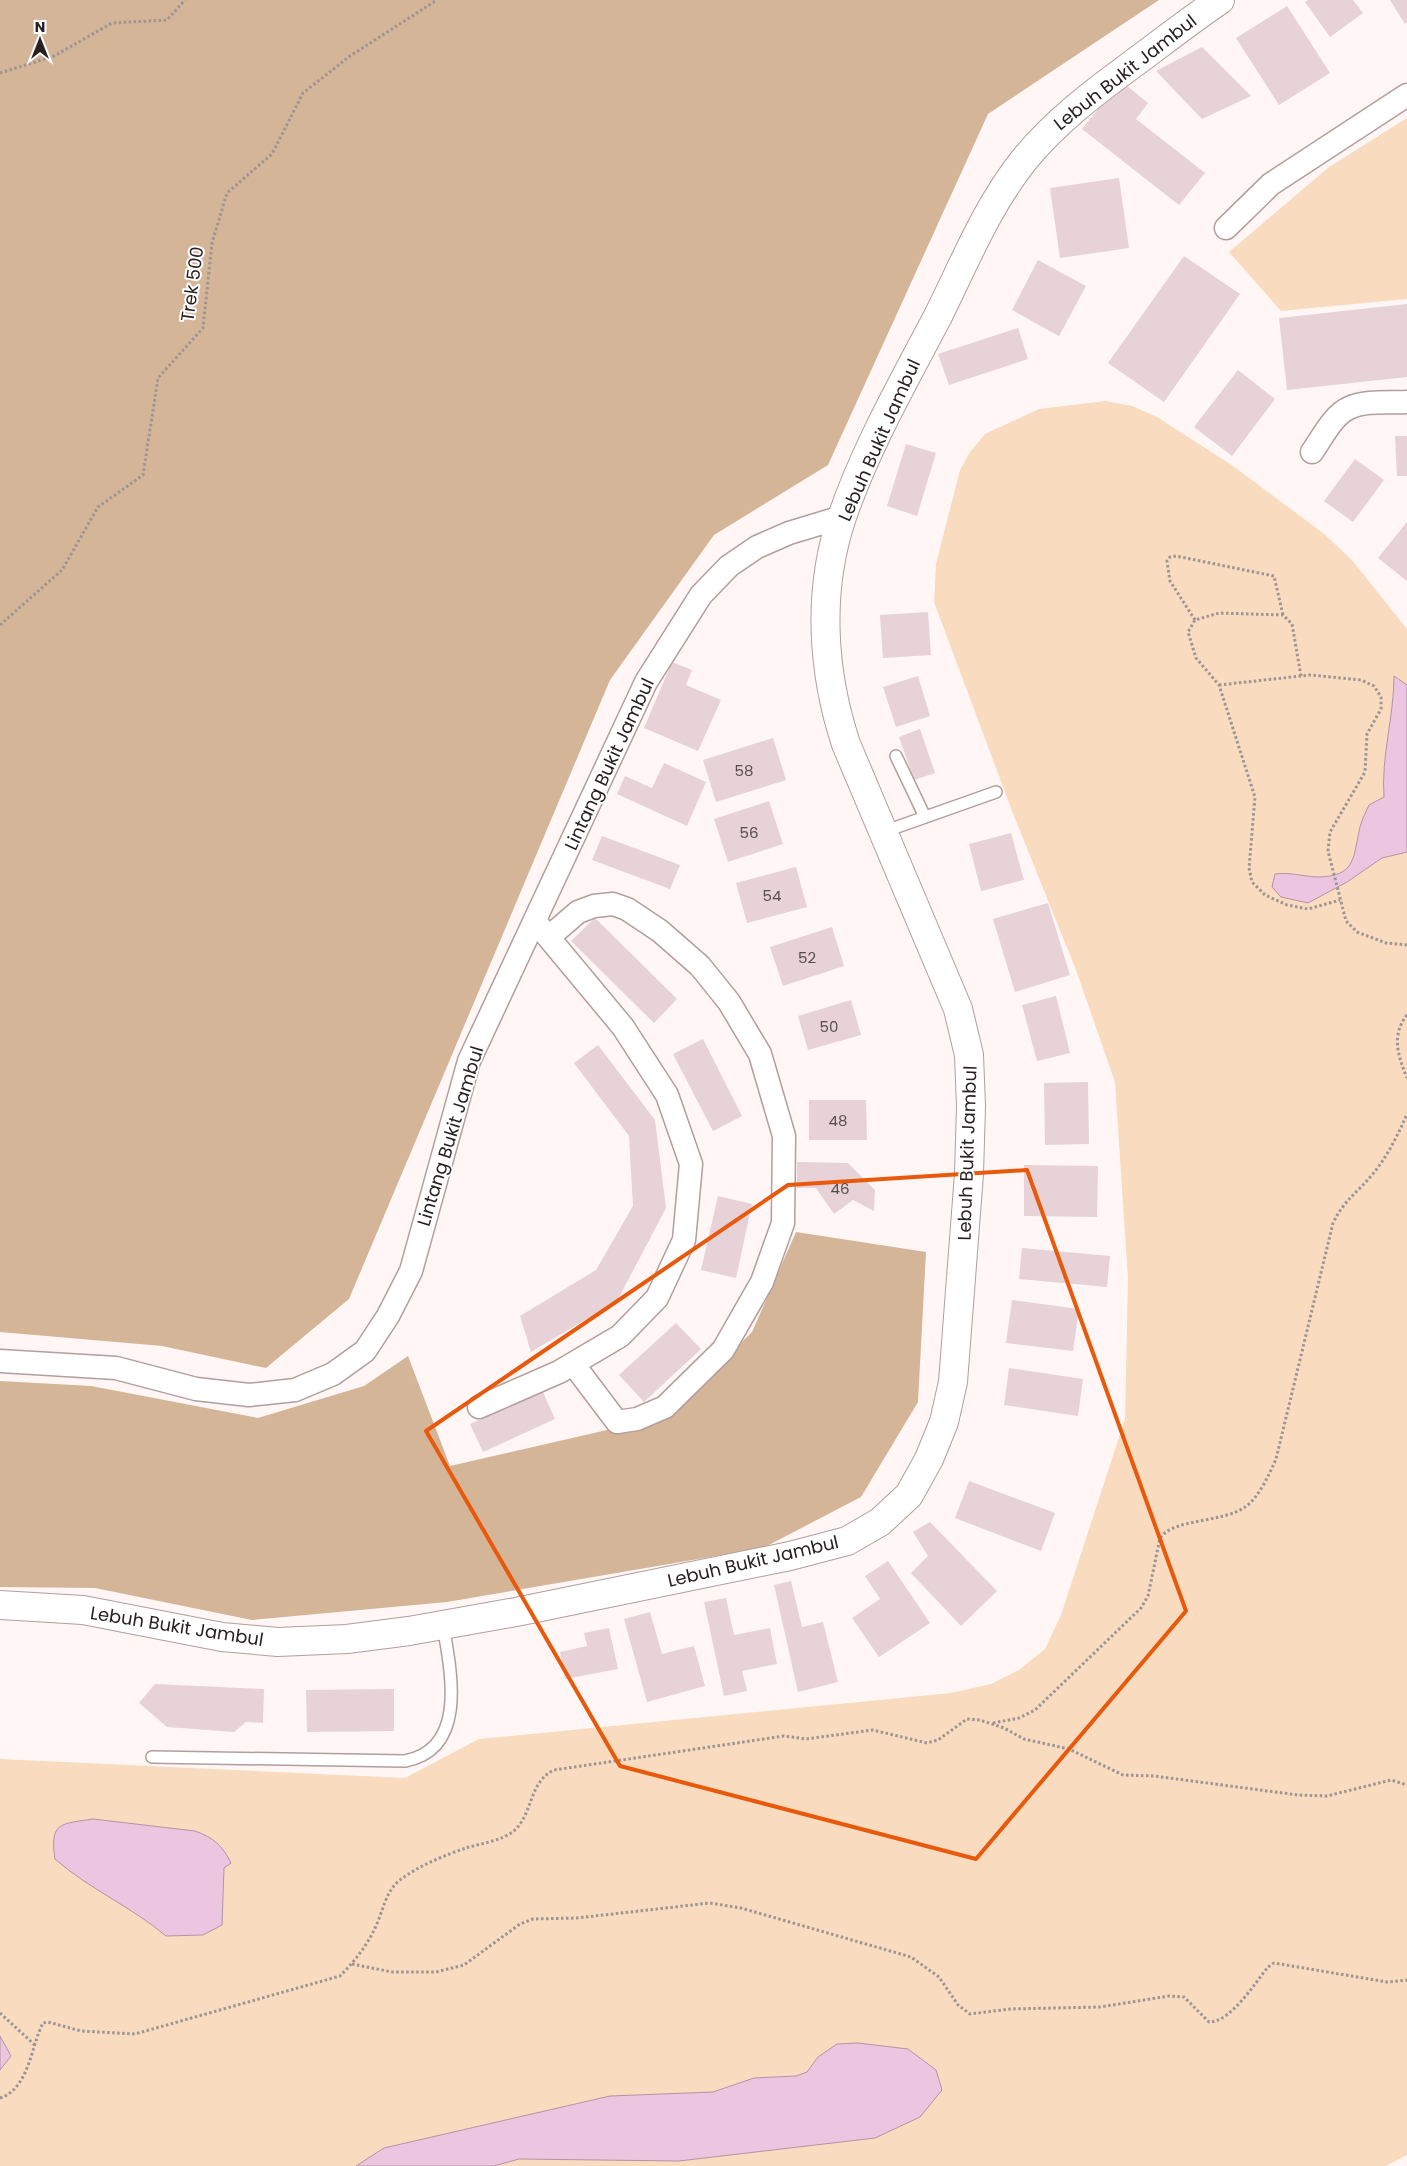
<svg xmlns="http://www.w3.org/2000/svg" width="1407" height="2166" font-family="Poppins,sans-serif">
<rect width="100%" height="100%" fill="#fff6f5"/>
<g fill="#f9dbbf">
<polygon points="1407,118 1407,299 1281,311 1229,252 1329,167"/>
<polygon points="1106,401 1132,406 1157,417 1233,466 1323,533 1352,560 1407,629 1407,2155 1386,2166 0,2166 0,1759 405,1778 479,1739 951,1693 991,1684 1019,1670 1045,1649 1061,1615 1125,1419 1128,1279 1115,1082 1076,970 1012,811 934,602 936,564 960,470 970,452 985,434 1039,409"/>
</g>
<g fill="#d5b598">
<polygon points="0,0 1159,0 988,114 828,465 714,535 610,680 349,1299 266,1368 162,1346 0,1332"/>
<polygon points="796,1232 926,1252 918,1402 861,1497 763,1548 447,1602 252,1620 95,1588 0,1587 0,1381 91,1386 258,1418 364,1386 408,1356 450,1466 668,1416 752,1332"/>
</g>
<g fill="#ecc6e0" stroke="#b194a6">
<path d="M 1394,676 L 1407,685 L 1407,852 L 1382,858 L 1347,882 L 1308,903 L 1281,897 L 1272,887 L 1275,874 C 1288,872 1302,876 1317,877 C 1357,877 1353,856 1360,827 C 1362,819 1366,812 1369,805 L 1384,797 C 1381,756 1394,717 1394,676 Z"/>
<path d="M 93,1819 L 195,1831 C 214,1838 222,1845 231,1863 L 224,1868 L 222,1925 L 203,1935 L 166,1936 C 132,1907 89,1889 55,1859 C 49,1821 62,1824 93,1819 Z"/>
<polygon points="0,2036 11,2056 0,2070"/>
<polygon points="858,2043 908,2049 936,2070 942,2090 920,2117 875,2138 679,2161 519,2159 494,2166 356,2166 384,2148 610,2096 713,2092 754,2078 796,2076 807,2072 818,2057 837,2044"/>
</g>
<g fill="#e6d2d7">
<polygon points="1308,0 1353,0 1363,13 1330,37 1305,2"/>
<polygon points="1390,0 1407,0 1407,22 1405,24"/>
<polygon points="1287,6 1330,73 1279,105 1236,38"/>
<polygon points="1202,47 1251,96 1202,119 1156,71"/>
<polygon points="1121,81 1148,103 1136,119 1205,173 1179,205 1082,129"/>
<polygon points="1119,178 1129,248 1060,258 1050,188"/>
<polygon points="1184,256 1240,294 1164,402 1108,363"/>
<polygon points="1038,260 1086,286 1059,336 1012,310"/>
<polygon points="1407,304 1407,377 1287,390 1279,318"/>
<polygon points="1018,328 1028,359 949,385 938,354"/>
<polygon points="1238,370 1275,399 1232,456 1194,427"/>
<polygon points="1395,436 1407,436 1407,476 1397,476"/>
<polygon points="906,444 936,453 917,516 887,506"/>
<polygon points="1355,459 1384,480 1353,522 1324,501"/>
<polygon points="1407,522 1407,581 1378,558"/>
<polygon points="928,612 931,655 883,658 880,615"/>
<polygon points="672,662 692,670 686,685 721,700 698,751 644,728"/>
<polygon points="918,676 930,716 896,727 883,687"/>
<polygon points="920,729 935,773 914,780 899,737"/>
<polygon points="773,738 786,780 716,802 703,760"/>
<polygon points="664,763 706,782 687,826 617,794 625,776 652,788"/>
<polygon points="769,801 783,844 728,862 714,819"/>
<polygon points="1011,833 1024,880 981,891 969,844"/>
<polygon points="602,836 680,865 670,889 592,860"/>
<polygon points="796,867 807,907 747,923 736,883"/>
<polygon points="1048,903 1070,975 1015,992 993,919"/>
<polygon points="595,918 677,999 654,1023 571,941"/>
<polygon points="832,927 844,966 783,986 770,947"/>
<polygon points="1056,996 1070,1053 1037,1061 1022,1005"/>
<polygon points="851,1000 861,1035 808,1050 798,1016"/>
<polygon points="703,1039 742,1116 713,1131 673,1054"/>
<polygon points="598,1045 655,1120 666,1208 617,1301 531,1352 520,1316 596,1270 633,1206 629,1136 574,1063"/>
<polygon points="1088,1082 1089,1144 1045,1145 1044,1083"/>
<polygon points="809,1100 866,1100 867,1140 809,1140"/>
<polygon points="797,1162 848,1163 875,1190 874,1211 853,1200 834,1214 816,1188 797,1188"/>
<polygon points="1024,1165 1098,1166 1097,1217 1024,1216"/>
<polygon points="718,1196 752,1204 736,1278 701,1270"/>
<polygon points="1022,1248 1110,1256 1107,1287 1019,1279"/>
<polygon points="1012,1300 1079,1309 1073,1351 1006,1343"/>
<polygon points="676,1323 701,1349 644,1402 619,1375"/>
<polygon points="1009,1368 1083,1379 1078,1416 1004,1405"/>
<polygon points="542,1390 555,1419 483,1452 470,1424"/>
<polygon points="969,1481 1055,1513 1041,1551 955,1518"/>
<polygon points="930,1522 997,1591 961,1626 911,1573 928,1556 913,1532"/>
<polygon points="888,1561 930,1623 879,1657 852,1618 880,1599 865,1576"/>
<polygon points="791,1581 802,1627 823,1622 838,1682 798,1692 774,1585"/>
<polygon points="726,1598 734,1635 770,1628 777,1664 742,1671 747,1691 724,1696 704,1602"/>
<polygon points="650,1612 662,1654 694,1646 705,1686 647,1702 624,1619"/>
<polygon points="609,1628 618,1669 565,1679 560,1652 587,1646 584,1633"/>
<polygon points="155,1684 264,1689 263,1723 246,1722 234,1732 167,1727 139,1703"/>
<polygon points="394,1689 394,1731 307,1732 306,1690"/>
</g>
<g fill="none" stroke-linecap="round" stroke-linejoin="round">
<defs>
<g id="lane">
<polyline points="896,756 925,817"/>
<polyline points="883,832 996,792"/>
<path d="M 152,1757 L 405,1761 C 468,1749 451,1672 443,1625"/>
</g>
<g id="street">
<polyline points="1226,228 1271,184 1407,95"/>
<path d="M 1312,452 C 1322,438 1333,415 1349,408 C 1365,400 1390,403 1407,402"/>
<polyline points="549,937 578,912 594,906 613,904 627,909 660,931 700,966 729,1002 760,1054 784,1136 783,1223 762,1282 723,1350 665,1407 637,1419 617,1422 574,1365"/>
<polyline points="0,1361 116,1368 196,1389 249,1395 295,1390 333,1374 365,1351 388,1316 411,1271 469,1061 646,682 701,595 729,566 757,547 789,533 842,517"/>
<polyline points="479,1407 559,1372 620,1336 657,1298 684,1240 691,1164 667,1095 623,1027 539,926"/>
</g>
<path id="secondary" d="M 0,1605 L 83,1610 L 222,1637 L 278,1642 L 347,1639 L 409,1631 L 516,1612 L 790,1556 L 847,1541 L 880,1522 L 909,1495 L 929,1459 L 944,1422 L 953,1382 L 969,1174 L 971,1106 L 969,1055 L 958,1009 L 846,744 C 822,671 817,591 842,517 C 866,447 904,381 938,316 C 964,264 987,206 1024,160 C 1054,123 1092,94 1130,66 C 1160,44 1189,21 1220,0"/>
</defs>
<use href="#lane" stroke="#b29e9d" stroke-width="14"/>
<use href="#street" stroke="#b29e9d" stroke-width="25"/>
<use href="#secondary" stroke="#b29e9d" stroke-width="30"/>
<g stroke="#9d9494" stroke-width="3" stroke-dasharray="2.5 2.5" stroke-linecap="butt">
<polyline points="0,73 54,56 112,23 167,20 185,0"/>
<polyline points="1195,620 1170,581 1167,561 1170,557 1176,556 1274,576 1283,615"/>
<polyline points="0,625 62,570 98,507 143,475 158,378 203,328 212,243 227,193 272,154 303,93 350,56 437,0"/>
<polyline points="1301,676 1292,624 1283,615 1219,613 1195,620 1188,632 1196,658 1219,685 1255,797 1249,868 1252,882 1265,895 1287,905 1308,909 1340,900"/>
<polyline points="1219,685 1310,675 1361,680 1374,686 1381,697 1381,709 1367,734 1365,772 1330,832 1328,851 1346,921 1357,932 1386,943 1407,945"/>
<path d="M 1407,1015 C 1391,1035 1398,1056 1407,1078"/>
<path d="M 993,1723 L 1019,1718 L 1035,1710 L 1141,1608 L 1148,1596 L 1160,1538 C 1174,1518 1223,1523 1245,1507 C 1258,1499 1270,1473 1276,1459 L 1333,1223 C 1345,1199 1356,1194 1372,1175 C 1387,1157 1398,1135 1407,1114"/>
<path d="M 352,1964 L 392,1972 L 436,1972 L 464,1965 L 520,1924 L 533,1919 L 577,1918 L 710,1903 L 741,1908 L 911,1957 L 939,1977 L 958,2005 L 970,2014 L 1010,2009 L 1100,2007 L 1169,1996 L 1184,1997 L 1209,2022 C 1231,2022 1255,1983 1268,1967 L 1274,1963 L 1387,1982 L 1407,1980"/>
<polyline points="0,2013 36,2046"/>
<path d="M 0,2098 C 29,2089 31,2046 43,2023 L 48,2022 L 81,2031 L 135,2034 L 340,1976 C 353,1963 366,1947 374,1930 C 383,1913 385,1891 400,1880 C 418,1866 445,1855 466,1848 C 482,1843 503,1841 516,1829 C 533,1811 530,1781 554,1770 L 784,1736 L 806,1739 L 873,1730 L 927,1743 L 938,1740 L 967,1719 L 980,1720 L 1004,1728 L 1024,1739 L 1069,1749 L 1123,1775 L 1154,1776 L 1298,1795 L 1327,1796 L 1391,1780 L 1407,1785"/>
</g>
<use href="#lane" stroke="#fff" stroke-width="11"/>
<use href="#street" stroke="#fff" stroke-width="22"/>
<use href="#secondary" stroke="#fff" stroke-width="28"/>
</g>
<path fill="none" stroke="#e8590c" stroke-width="4" stroke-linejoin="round" d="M 1027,1170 L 1186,1611 L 976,1859 L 620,1766 L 426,1431 L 788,1185 Z"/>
<g text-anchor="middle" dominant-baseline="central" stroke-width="4" stroke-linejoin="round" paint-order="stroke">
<g font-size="15" fill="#584c4e">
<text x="744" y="770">58</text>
<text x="749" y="832">56</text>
<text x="772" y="895">54</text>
<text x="807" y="957">52</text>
<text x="829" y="1026">50</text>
<text x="838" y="1120">48</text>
<text x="840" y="1188">46</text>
</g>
<g font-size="18" fill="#282020" stroke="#fff">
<text transform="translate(1125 72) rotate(-38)">Lebuh Bukit Jambul</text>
<text transform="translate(192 284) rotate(-82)">Trek 500</text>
<text transform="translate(879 440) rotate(-66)">Lebuh Bukit Jambul</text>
<text transform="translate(609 764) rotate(-65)">Lintang Bukit Jambul</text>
<text transform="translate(450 1136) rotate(-73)">Lintang Bukit Jambul</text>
<text transform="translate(967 1153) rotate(-88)">Lebuh Bukit Jambul</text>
<text transform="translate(753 1561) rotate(-13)">Lebuh Bukit Jambul</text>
<text transform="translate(177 1626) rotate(9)">Lebuh Bukit Jambul</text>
</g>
</g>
<g transform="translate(40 40)" stroke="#ffffff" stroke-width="4" paint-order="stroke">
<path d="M0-4L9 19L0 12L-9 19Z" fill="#282020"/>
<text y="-8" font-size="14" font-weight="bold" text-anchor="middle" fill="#282020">N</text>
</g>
</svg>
